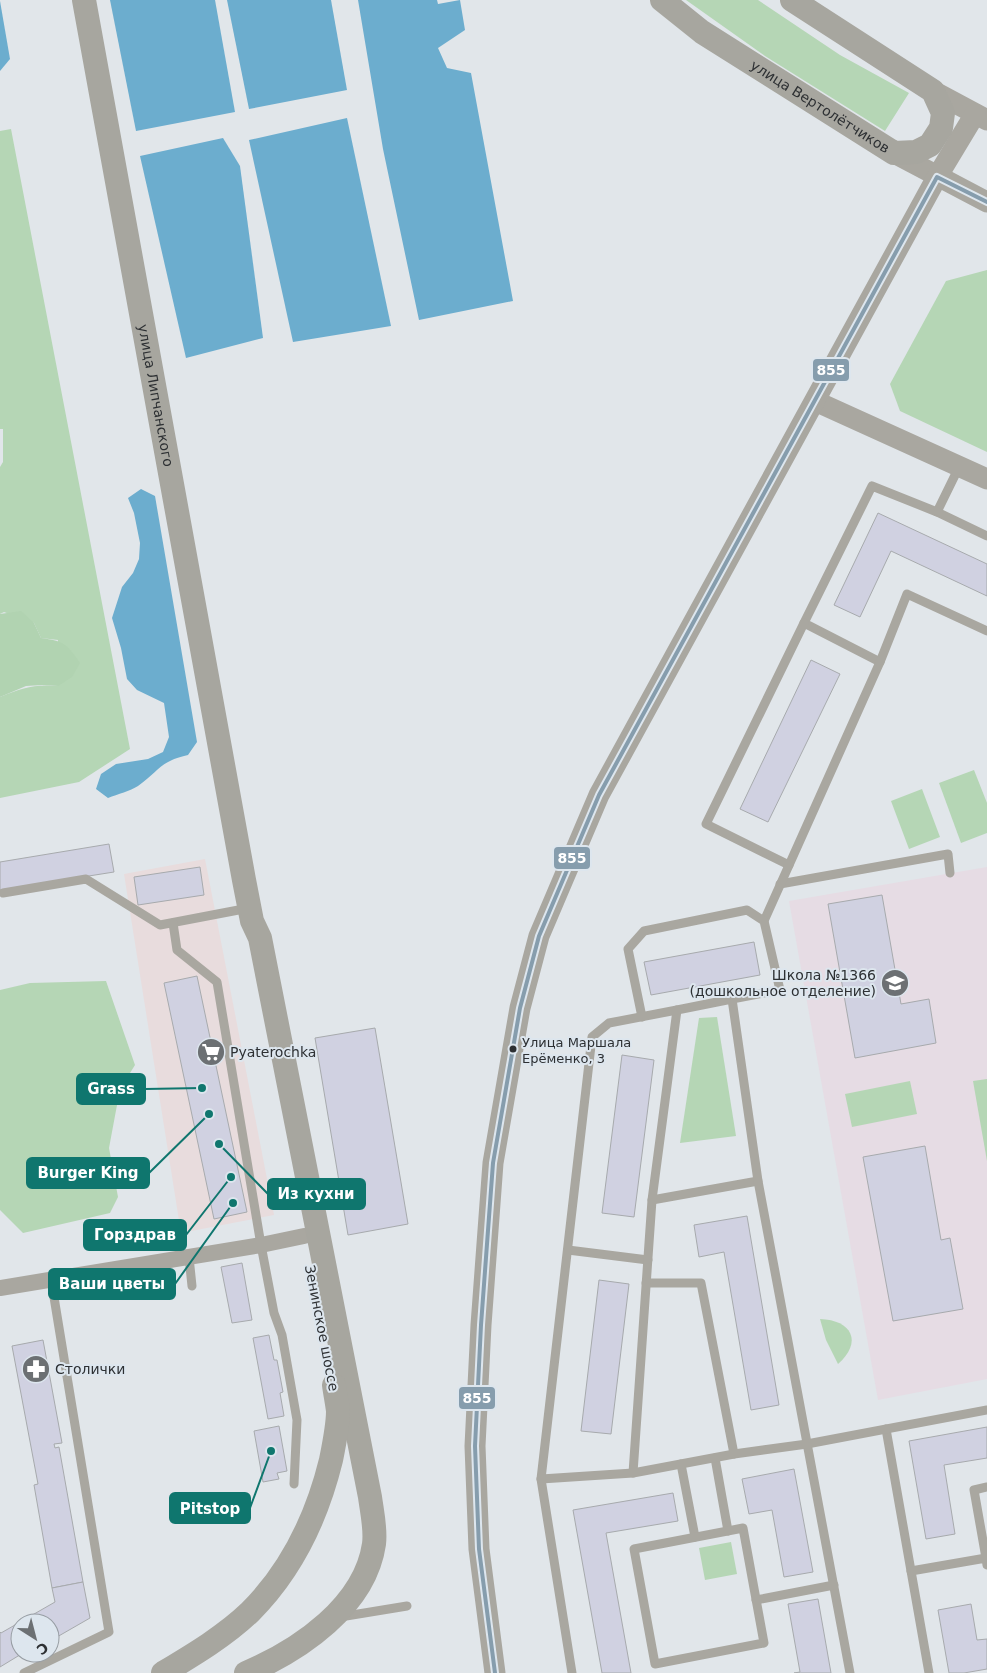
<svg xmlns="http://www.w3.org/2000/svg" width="987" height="1673" font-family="'DejaVu Sans',sans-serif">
<rect width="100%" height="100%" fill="#e1e6ea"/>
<polygon fill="#e8dcdd" points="205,859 274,1215 181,1233 124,874"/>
<polygon fill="#e6dce4" points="987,867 987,1379 878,1400 789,901"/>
<g fill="#b5d6b5">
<polygon points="686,0 758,0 840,55 909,93 885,131 765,56"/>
<path d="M 11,129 L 130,749 L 79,782 L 0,798 L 0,697 C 23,688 33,684 58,686 L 58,640 L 41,638 L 34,623 L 4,612 L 0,614 L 0,467 L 3,462 L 3,429 L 0,429 L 0,131 Z"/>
<polygon points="987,270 987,452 900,411 890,384 946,281"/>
<polygon points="974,770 987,803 987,833 961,843 939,783"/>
<polygon points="922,789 940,837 909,849 891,801"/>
<polygon points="106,981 135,1065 120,1089 109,1148 118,1197 110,1213 23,1233 0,1210 0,990 30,983"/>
<polygon points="717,1017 736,1136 680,1143 699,1018"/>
<polygon points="987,1079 987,1161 973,1081"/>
<polygon points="910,1081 917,1114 852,1127 845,1094"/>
<path d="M 820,1319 C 852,1320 863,1342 838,1364 L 826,1340 Z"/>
<polygon points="731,1542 737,1574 705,1580 699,1548"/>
</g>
<path fill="#b1d3b1" d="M 21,611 L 34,623 L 41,638 C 64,641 67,644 80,663 L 72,677 L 58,686 L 42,685 L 26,686 L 0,697 L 0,614 Z"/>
<g fill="#6cadce">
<polygon points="110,0 215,0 235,112 136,131"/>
<polygon points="227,0 331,0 347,90 249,109"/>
<polygon points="358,0 437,0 438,4 460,0 465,30 438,48 447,68 471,73 513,301 419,320 383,149"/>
<polygon points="0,1 10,59 0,71"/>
<polygon points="347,118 391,326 293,342 249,140"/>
<polygon points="223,138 240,166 263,338 186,358 140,156"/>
<path d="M 141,489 L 155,496 L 197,742 L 188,755 C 160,761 159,771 138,786 C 130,791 118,794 108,798 L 96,789 L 101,774 L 116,764 L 148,759 L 163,752 L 169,737 L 164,703 L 137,690 L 127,679 L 121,648 L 112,618 L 122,587 L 133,573 L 139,559 L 140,543 L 134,513 L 128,498 Z"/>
</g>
<g fill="#d0d1e1" stroke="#a7aaad">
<polygon points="878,513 987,564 987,596 891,551 860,617 834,605"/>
<polygon points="811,660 840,674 768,822 740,809"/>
<polygon points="109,844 114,872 0,890 0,862"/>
<polygon points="200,867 204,895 138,905 134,877"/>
<polygon points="882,895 901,1004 929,999 936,1043 855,1058 828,904"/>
<polygon points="754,942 760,975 651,995 644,962"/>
<polygon points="197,976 247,1212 214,1219 164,983"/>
<polygon points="375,1028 408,1224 348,1235 315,1038"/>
<polygon points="622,1055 654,1060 634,1217 602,1213"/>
<polygon points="925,1146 941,1240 950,1238 963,1309 893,1321 863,1157"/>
<polygon points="747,1216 779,1405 751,1410 724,1252 699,1257 694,1225"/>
<polygon points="242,1263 252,1320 232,1323 221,1267"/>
<polygon points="599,1280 629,1284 611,1434 581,1431"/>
<polygon points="269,1335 274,1360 277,1360 283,1392 280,1393 284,1416 268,1419 253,1338"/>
<polygon points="43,1340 62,1443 54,1444 55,1448 59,1447 83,1582 52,1588 34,1485 38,1484 12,1346"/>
<polygon points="279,1426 287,1471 277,1473 279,1479 263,1482 254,1431"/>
<polygon points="987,1427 987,1458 944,1465 955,1534 926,1539 909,1441"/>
<polygon points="794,1469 813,1572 784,1577 772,1510 749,1514 742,1479"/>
<polygon points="673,1493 678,1521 606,1533 631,1673 602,1673 573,1510"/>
<polygon points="83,1582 90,1618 50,1641 50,1623 20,1623 20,1653 23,1653 0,1667 0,1632 1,1633 55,1602 52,1588"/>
<polygon points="818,1599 831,1673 794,1673 800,1672 788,1604"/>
<polygon points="971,1604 977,1640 987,1639 987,1669 964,1673 949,1673 938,1610"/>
</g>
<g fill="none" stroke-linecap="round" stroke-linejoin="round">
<g stroke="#a9a7a0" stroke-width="9">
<polyline points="937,512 959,467"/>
<polyline points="880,662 804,623 872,486 937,512 987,536"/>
<polyline points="789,865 706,824 804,623"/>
<polyline points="780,884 948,854 950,873"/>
<polyline points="3,893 86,879 160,925 249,908"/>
<polyline points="764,921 880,662 907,594 987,631"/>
<polyline points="173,923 177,950 217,982 261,1245 274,1313 282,1335 297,1420 294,1484"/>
<polyline points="642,1017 628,949 644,931 747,910 764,921 780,990 732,999"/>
<polyline points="652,1200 758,1181"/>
<polyline points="568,1250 648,1260"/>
<polyline points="189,1257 192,1286"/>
<polyline points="646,1283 701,1283 734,1454"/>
<polyline points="886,1429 929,1673"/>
<polyline points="715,1458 728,1531"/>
<polyline points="681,1464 695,1537"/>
<polyline points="633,1473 652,1200 677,1010 732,999 758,1181 850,1673"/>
<polyline points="541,1479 633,1473 734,1454 807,1444 987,1410"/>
<polygon points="743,1528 764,1643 655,1664 634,1549"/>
<polyline points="986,1558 974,1490 987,1487"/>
<polyline points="911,1571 986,1558 987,1565"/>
<polyline points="756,1600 834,1585"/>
<polyline points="340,1617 407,1606"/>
<polyline points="24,1673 109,1632 51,1279"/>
<polyline points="572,1673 541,1479 592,1037 609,1023 677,1010"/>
</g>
<polyline stroke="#a9a7a0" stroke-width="16" points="0,1288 261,1245 304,1236"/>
<g stroke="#a9a7a0" stroke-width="21">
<polyline points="933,91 987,120"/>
<polyline points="894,153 987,202"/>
<polyline points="815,401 987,479"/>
<polyline points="495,1673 479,1549 475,1446 481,1325 493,1163 520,1008 539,936 599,795 937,177 975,114"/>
</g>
<g stroke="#a7a69f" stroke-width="24">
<path id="s1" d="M 84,0 L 244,880 L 252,921 L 260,938 L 370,1497 C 372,1512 376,1529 374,1544 C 365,1606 300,1650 246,1673"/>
<path id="s2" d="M 662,0 L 702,32 L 894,153 L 916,152 L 930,145 L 941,128 L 943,113 L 933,91 L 792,0"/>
<path d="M 163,1673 C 193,1655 225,1636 250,1612 C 292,1570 317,1517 331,1460 C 334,1445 338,1426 338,1411 C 337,1402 335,1393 334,1385"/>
</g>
<defs>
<polyline id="bus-1" points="495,1673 479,1549 475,1446 481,1325 493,1163 520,1008 539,936 599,795 937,177 987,202"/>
</defs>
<use href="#bus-1" stroke="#dde6ee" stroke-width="8"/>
<use href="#bus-1" stroke="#869dad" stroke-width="4"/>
</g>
<defs>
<symbol id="school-disc" viewBox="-11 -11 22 22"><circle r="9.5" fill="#6c7073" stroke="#dde6ee"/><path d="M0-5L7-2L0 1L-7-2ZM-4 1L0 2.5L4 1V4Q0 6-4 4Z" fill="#fff"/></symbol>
<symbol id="supermarket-disc" viewBox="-11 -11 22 22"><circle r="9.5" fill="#6c7073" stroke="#dde6ee"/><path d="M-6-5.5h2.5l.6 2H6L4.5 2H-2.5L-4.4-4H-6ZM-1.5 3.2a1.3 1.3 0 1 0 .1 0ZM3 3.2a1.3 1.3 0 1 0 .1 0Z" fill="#fff"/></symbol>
<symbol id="pharmacy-disc" viewBox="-11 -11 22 22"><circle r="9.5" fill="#6c7073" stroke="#dde6ee"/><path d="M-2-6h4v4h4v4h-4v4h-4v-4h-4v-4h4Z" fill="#fff"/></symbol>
</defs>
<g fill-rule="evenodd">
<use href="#school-disc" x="879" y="967" width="32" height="32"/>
<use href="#supermarket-disc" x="195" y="1036" width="32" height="32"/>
<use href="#pharmacy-disc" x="20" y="1353" width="32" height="32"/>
</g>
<circle fill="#2d3033" stroke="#dde6ee" stroke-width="2" cx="513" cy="1049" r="4.5"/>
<g text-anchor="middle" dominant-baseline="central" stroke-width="4" stroke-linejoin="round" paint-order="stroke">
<g font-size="13" fill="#2d3033" stroke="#dde6ee" text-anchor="start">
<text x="522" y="1042">Улица Маршала<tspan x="522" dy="16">Ерёменко, 3</tspan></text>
</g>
<g font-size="14" fill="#2d3033" stroke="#dde6ee">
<text stroke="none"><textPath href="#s2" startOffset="191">улица Вертолётчиков</textPath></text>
<text stroke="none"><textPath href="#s1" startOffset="402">улица Липчанского</textPath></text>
<text transform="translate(322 1328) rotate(79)">Зенинское шоссе</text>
</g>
<g font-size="14" fill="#2d3033" stroke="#dde6ee" text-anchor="start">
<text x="876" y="975" text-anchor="end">Школа №1366<tspan x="876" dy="16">(дошкольное отделение)</tspan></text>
<text x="230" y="1052">Pyaterochka</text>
<text x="55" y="1369">Столички</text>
</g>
</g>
<path fill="none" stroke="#0f766e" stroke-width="2" d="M202 1088L145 1089M209 1114L149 1173M219 1144L268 1194M231 1177L186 1235M233 1203L175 1284M271 1451L250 1508"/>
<g fill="#0f766e" stroke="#dde6ee" stroke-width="2">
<circle cx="202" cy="1088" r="5"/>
<circle cx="209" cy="1114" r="5"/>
<circle cx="219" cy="1144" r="5"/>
<circle cx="231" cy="1177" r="5"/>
<circle cx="233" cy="1203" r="5"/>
<circle cx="271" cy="1451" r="5"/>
</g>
<g fill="#0f766e" stroke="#0f766e" stroke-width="2">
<rect x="77" y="1074" width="68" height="30" rx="5"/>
<rect x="27" y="1158" width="122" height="30" rx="5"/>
<rect x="268" y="1179" width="97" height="30" rx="5"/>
<rect x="84" y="1220" width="102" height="30" rx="5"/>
<rect x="49" y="1269" width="126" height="30" rx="5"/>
<rect x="170" y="1493" width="80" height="30" rx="5"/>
</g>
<g font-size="15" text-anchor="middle" font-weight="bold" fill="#fff">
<text x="111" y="1094">Grass</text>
<text x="88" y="1178">Burger King</text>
<text x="316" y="1199">Из кухни</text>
<text x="135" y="1240">Горздрав</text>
<text x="112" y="1289">Ваши цветы</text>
<text x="210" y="1514">Pitstop</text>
</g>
<g stroke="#dde6ee" stroke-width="2">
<rect x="812" y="358" width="38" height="24" rx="5" fill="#869dad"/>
<rect x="553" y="846" width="38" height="24" rx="5" fill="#869dad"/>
<rect x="458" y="1386" width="38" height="24" rx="5" fill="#869dad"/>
</g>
<g font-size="14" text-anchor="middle" font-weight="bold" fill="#fff">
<text x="831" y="375">855</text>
<text x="572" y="863">855</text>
<text x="477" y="1403">855</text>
</g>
<g transform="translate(35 1638) rotate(144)"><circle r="24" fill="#dde6ee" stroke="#979da3"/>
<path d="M0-4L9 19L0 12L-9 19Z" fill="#6c7073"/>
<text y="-8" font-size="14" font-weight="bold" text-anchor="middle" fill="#2d3033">С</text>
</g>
</svg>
